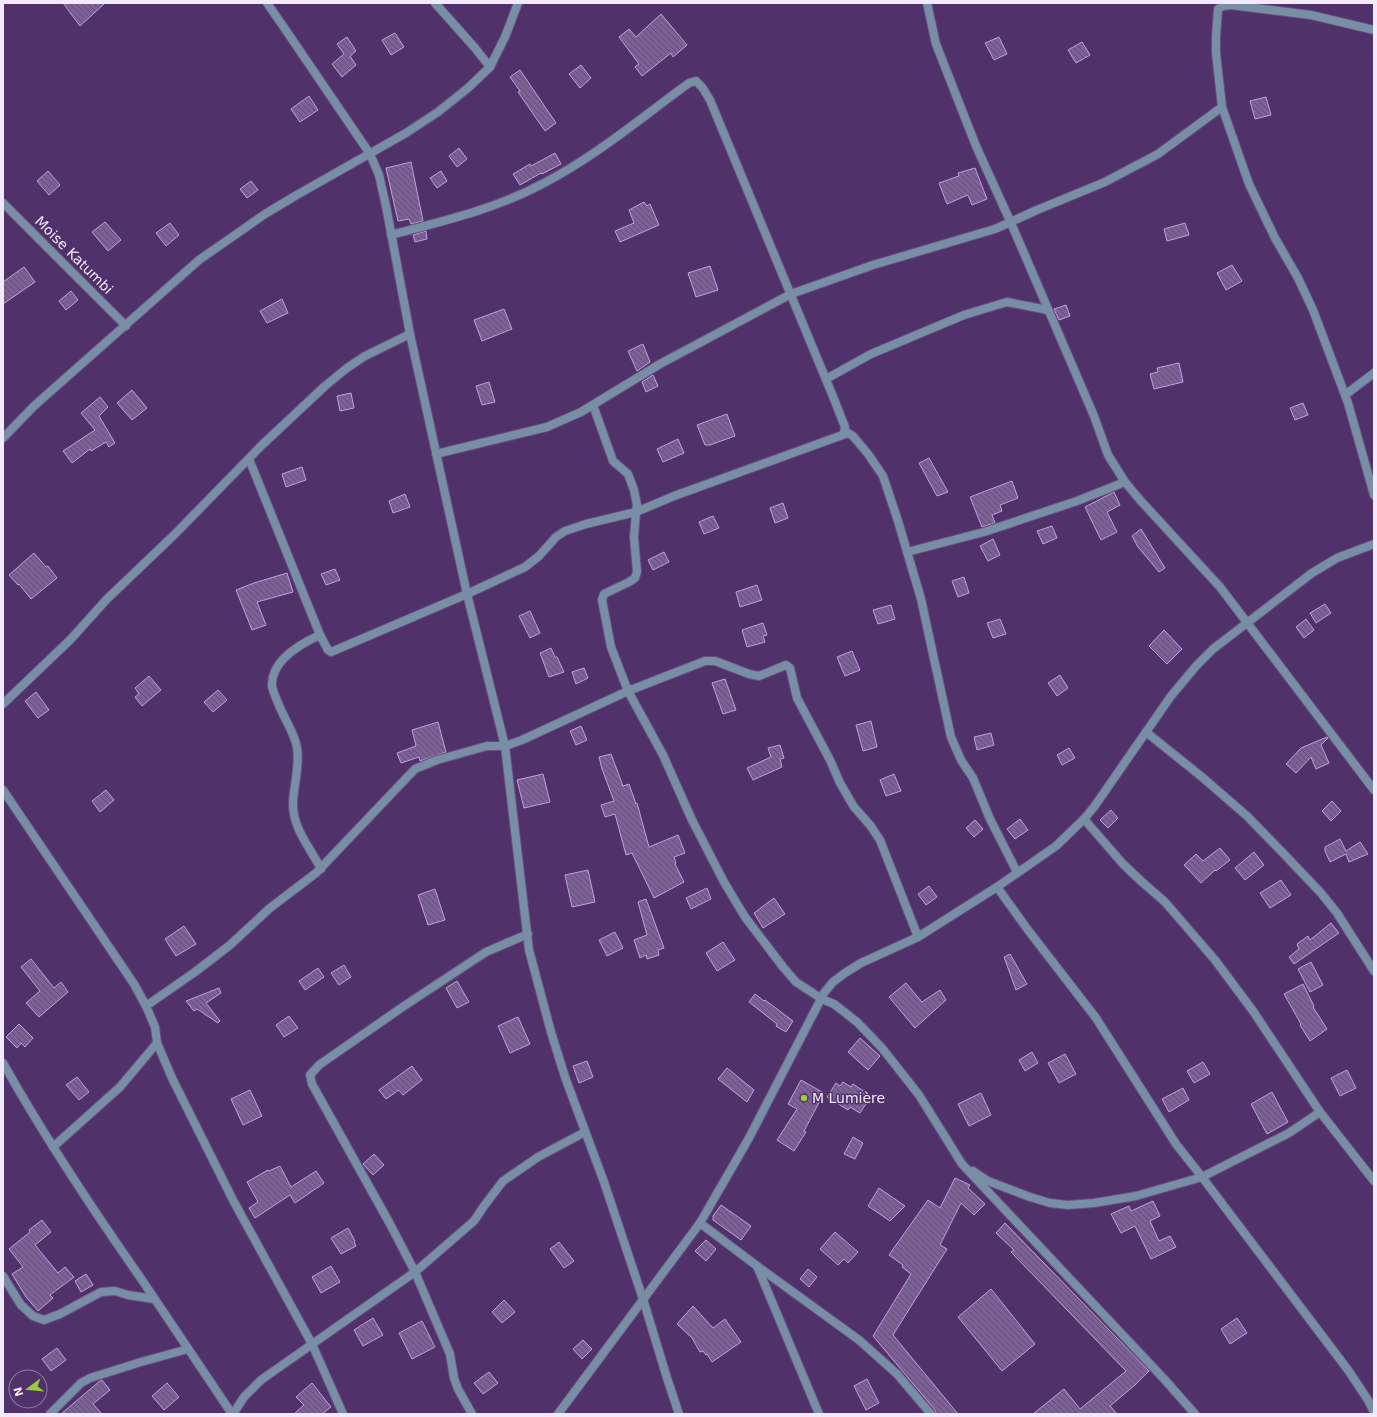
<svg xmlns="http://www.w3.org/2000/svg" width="1377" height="1417" font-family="'DejaVu Sans',sans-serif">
<defs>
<pattern id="building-back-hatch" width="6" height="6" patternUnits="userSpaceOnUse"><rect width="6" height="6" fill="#7f5f9b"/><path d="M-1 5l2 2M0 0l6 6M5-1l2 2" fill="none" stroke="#615170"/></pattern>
</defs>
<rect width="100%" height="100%" fill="#503169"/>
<g fill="url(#building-back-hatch)" stroke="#c2a0e1">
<polygon points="63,3 105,3 80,26"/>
<polygon points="661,14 687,45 673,57 671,53 642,76 635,67 639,64 619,37 629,29 636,37"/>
<polygon points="395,33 404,47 391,55 382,40"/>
<polygon points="347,37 356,51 350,56 356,65 342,77 332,64 344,54 337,44"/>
<polygon points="999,37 1007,54 994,60 985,43"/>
<polygon points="1082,42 1090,55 1076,63 1068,50"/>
<polygon points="581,65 591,78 580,88 569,74"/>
<polygon points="520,70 556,123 545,131 518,92 520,91 510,77"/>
<polygon points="309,96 318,110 300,122 291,109"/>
<polygon points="1266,97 1271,115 1255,119 1250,101"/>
<polygon points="459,148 467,159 457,167 449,156"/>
<polygon points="555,153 561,164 542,174 541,173 520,185 513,174 530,164 531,166"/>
<polygon points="411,162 423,221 411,224 409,219 398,221 386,168"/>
<polygon points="975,168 987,199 972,205 968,195 947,204 939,183 959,176 958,173"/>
<polygon points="48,171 60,185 49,195 37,181"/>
<polygon points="441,171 447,181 437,188 430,178"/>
<polygon points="251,181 258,190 247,198 240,189"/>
<polygon points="644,202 647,206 650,204 659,225 620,242 615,231 634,223 629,210"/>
<polygon points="105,222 121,240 108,251 92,232"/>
<polygon points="170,223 179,235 166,246 156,233"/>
<polygon points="1185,223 1189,235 1167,241 1164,229"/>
<polygon points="426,231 427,239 415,242 413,235"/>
<polygon points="1232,265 1242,281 1226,290 1217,273"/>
<polygon points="710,266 718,290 696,297 688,273"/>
<polygon points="24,267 35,282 3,304 3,282"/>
<polygon points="71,291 78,300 66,310 59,301"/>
<polygon points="282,299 288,313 267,323 260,311"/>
<polygon points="1066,305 1070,316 1059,320 1054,309"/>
<polygon points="504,309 512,329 482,341 474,320"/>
<polygon points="643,344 650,362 637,371 628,351"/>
<polygon points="1179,363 1183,382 1154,389 1150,374 1158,372 1157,368"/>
<polygon points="653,375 658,386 646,392 642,382"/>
<polygon points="489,382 495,402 482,405 476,386"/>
<polygon points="132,390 147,408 132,420 117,403"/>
<polygon points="351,393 354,408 340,411 337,396"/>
<polygon points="100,397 108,407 99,416 115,443 109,447 106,442 91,451 90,449 72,463 63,451 95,430 81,413"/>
<polygon points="1303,403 1308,415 1295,420 1290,408"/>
<polygon points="727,414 735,436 710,445 705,445 697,425"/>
<polygon points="678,439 684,453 663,462 657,449"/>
<polygon points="929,458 948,492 937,496 919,463"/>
<polygon points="302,467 306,480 286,487 282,474"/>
<polygon points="1012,481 1018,498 1000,505 1002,511 992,515 995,523 982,527 970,497"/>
<polygon points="1114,492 1120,505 1107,512 1117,532 1101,540 1085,507"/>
<polygon points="405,494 410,507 393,513 389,501"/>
<polygon points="783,503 788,518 775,523 770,508"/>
<polygon points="713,516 719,528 704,534 699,522"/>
<polygon points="1052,526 1057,538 1043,544 1037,531"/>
<polygon points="1141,529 1165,568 1159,572 1138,547 1132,536"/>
<polygon points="993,539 1000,555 988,561 980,546"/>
<polygon points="664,552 669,562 653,570 648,560"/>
<polygon points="34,553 46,567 48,566 57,578 31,599 19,584 18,585 9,575"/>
<polygon points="335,569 340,580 326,585 321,574"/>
<polygon points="287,573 293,592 257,602 266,625 252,630 236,590 254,583"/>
<polygon points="964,577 969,593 958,597 952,581"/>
<polygon points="757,585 762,600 740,607 736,592"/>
<polygon points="1325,604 1331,613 1316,623 1310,613"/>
<polygon points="891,605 895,619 878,624 873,610"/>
<polygon points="530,611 540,633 530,638 519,616"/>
<polygon points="1000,619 1006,634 993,638 987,623"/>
<polygon points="1306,619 1314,630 1304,638 1296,627"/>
<polygon points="763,623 767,635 763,636 765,642 747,647 742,630"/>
<polygon points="1164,630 1182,649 1167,664 1149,646"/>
<polygon points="551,648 555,657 557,657 564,672 549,677 540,653"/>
<polygon points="852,651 860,670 845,676 837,657"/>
<polygon points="584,668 588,678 576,684 572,672"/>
<polygon points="1060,675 1068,688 1057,696 1048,683"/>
<polygon points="149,676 161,690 142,706 135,697 139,694 135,688"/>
<polygon points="725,679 736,710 723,714 712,683"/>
<polygon points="218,690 227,700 213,712 204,702"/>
<polygon points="36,692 49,710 38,718 25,701"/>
<polygon points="871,721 877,747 863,751 856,725"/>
<polygon points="438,722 446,752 420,761 419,757 401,763 397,753 416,746 412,730"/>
<polygon points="581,726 587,740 576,745 570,731"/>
<polygon points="991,733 994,745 977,750 974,737"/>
<polygon points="1327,737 1328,738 1321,745 1329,763 1316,769 1311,757 1296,773 1286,764 1301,748"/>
<polygon points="780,745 784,758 780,759 782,767 753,780 747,768 771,757 768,748"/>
<polygon points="1069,748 1075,758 1062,765 1057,755"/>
<polygon points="611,754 623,786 629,784 636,804 637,803 649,847 678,835 685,853 674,857 676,863 675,864 684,882 654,898 632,853 626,855 615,814 605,817 601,805 614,801 602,769 599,757"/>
<polygon points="543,774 550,802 524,808 517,780"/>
<polygon points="894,774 901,791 886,796 880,780"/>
<polygon points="106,790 114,800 100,812 92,801"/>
<polygon points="1332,801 1341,811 1331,821 1322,811"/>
<polygon points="1111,810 1118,818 1108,828 1100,820"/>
<polygon points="1020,819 1028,830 1015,839 1007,829"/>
<polygon points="975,820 983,829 974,837 966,828"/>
<polygon points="1340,839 1346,851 1360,842 1368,854 1349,862 1346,854 1330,862 1325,851 1325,847"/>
<polygon points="1220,848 1230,860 1216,871 1215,870 1201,883 1184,865 1196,854 1203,861"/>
<polygon points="1254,852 1264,865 1245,880 1235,868"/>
<polygon points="588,870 595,902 572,907 565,875"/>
<polygon points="1281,880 1291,895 1270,908 1260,893"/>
<polygon points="929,886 937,897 926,905 918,894"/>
<polygon points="707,888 711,899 691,909 686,898"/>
<polygon points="435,889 445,920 428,925 418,895"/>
<polygon points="774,898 785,914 763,928 754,913"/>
<polygon points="646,899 664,948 658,950 659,955 647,959 646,955 640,958 634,940 647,935 638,902"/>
<polygon points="1331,923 1339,933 1294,964 1289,957 1299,949 1297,944 1308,936 1310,940"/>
<polygon points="184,926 196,944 176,956 165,939"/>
<polygon points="615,932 623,948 607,956 599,940"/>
<polygon points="723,942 735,960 717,971 706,953"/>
<polygon points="1010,954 1027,984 1016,990 1004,957"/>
<polygon points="31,959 54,988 61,982 68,992 39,1017 26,1003 40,991 21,967"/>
<polygon points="1311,962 1323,985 1310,992 1298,969"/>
<polygon points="344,965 351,977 339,985 331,973"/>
<polygon points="318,968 324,977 305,990 299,981"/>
<polygon points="457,981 469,1002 457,1008 446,988"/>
<polygon points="906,983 922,1002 940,990 946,1000 915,1028 889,997"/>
<polygon points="1303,984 1314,1006 1313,1007 1327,1029 1310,1041 1300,1025 1301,1024 1284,994"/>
<polygon points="219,988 221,993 206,1003 220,1021 218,1023 197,1009 194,1011 186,1001"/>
<polygon points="755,994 764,1001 765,1000 793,1021 786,1032 776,1026 777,1024 749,1002"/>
<polygon points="289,1016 298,1028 284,1037 276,1025"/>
<polygon points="518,1017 530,1044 510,1053 498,1026"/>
<polygon points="19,1024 33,1038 25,1047 21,1043 17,1048 6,1037"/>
<polygon points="860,1038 880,1056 868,1070 848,1052"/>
<polygon points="1032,1052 1038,1063 1025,1071 1019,1060"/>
<polygon points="1065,1054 1076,1074 1059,1083 1048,1063"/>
<polygon points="587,1061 593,1077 579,1083 573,1066"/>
<polygon points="1203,1062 1210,1074 1194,1083 1187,1071"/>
<polygon points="412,1066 422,1080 403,1095 399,1090 386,1099 379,1090"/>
<polygon points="727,1068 754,1090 747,1102 718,1079"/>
<polygon points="1347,1070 1356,1088 1340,1096 1331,1078"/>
<polygon points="77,1077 89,1092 79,1100 66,1085"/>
<polygon points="801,1080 824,1093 804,1131 806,1132 794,1151 777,1140 797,1109 788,1104"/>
<polygon points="843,1082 851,1087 853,1084 871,1096 860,1113 850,1107 848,1110 827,1097 836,1083 840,1086"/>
<polygon points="1183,1088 1189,1100 1169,1112 1162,1099"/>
<polygon points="250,1090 262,1116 243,1125 231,1099"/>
<polygon points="1272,1092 1288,1122 1267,1134 1251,1104"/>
<polygon points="981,1093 991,1115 969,1126 958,1104"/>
<polygon points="853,1137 863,1143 855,1159 844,1154"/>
<polygon points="374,1154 384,1165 373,1175 363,1164"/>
<polygon points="280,1166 291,1187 316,1171 324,1183 295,1203 290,1195 255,1218 249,1208 258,1202 247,1182 268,1170 269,1171"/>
<polygon points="955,1178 970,1185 968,1188 985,1204 974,1215 961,1203 940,1245 947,1249 893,1335 958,1414 936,1414 935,1410 873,1336 911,1274 902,1267 903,1265 889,1255 928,1200 940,1208"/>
<polygon points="879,1188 905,1206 890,1221 868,1206"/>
<polygon points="1153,1201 1160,1216 1150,1221 1159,1241 1170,1236 1176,1247 1151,1259 1135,1226 1121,1233 1111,1214 1129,1206 1131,1211"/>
<polygon points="721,1205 751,1226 741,1240 713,1220 713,1216"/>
<polygon points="42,1220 51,1232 35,1245 58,1273 65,1267 74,1277 50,1295 53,1298 38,1311 26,1297 12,1274 23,1267 9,1249 30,1232 29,1230"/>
<polygon points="1005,1223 1149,1371 1135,1385 1110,1406 1117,1414 1033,1414 1064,1389 1080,1409 1126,1371 1011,1252 1014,1250 996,1233"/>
<polygon points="348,1228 355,1241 354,1242 356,1246 341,1254 331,1238"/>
<polygon points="835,1232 858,1252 848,1263 844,1259 838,1265 820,1249"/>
<polygon points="706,1240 716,1249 706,1261 695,1251"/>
<polygon points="559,1242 574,1261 564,1268 550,1249"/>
<polygon points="331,1266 340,1282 321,1293 312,1277"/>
<polygon points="808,1269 817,1277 809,1287 800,1279"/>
<polygon points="86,1274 93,1285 81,1292 75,1281"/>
<polygon points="991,1289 1035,1344 1002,1371 958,1317"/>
<polygon points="504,1300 515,1312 502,1323 492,1312"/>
<polygon points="693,1306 713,1328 725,1319 741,1342 712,1362 707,1354 706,1355 703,1351 700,1352 692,1338 677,1324"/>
<polygon points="373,1318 383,1335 363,1346 354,1330"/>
<polygon points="1237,1318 1247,1333 1230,1344 1221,1329"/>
<polygon points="422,1321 435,1347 412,1359 399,1333"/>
<polygon points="583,1340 592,1349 582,1359 573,1349"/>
<polygon points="57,1348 66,1360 51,1371 42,1359"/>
<polygon points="489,1372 498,1383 483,1394 474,1383"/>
<polygon points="867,1379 879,1403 866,1410 854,1386"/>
<polygon points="101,1380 102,1380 110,1390 93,1404 102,1414 61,1414"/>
<polygon points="167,1383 179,1397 164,1410 152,1396"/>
<polygon points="312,1383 331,1407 322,1414 294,1414 304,1405 296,1397"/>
</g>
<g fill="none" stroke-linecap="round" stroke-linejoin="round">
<defs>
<g id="street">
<polyline points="267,3 283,26 370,154 379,175 386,206 410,334 467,594 505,746 529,950 551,1032 565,1077 604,1182 643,1299 667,1378 679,1414"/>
<polyline points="435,3 475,48 490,67"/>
<polyline points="927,3 936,44 976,146 1011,223 1094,416 1108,455 1125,482 1140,500 1220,587 1374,790"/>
<polyline points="1374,30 1311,15 1231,5 1223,6 1218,9 1216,37 1216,53 1222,107 1249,184 1275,238 1298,278 1313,310 1348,403 1374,495"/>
<polyline points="3,203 126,326"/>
<path d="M 391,235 C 443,221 496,209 544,183 C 596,156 641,118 689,83 L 696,81 L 702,87 L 710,100 L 832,394 L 845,427 L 844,433"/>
<polyline points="826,379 871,354 964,315 1007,302 1048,310"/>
<polyline points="1345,395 1374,373"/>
<polyline points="593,405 613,461 628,474 634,490 637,505 636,512 634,537 637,572 635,578 629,582 604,594 602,600 611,647 628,691 705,661 715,661 749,674 759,676 786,665 790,668 797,698 830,760 840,783 854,807 870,825 880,840 918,937"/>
<polyline points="3,438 34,406 199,260 265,214 295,196 406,133 438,112 468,88 490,67 505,37 518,3"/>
<polyline points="436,454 547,427 581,412 660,364 791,294 873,265 995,229 1037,210 1105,182 1158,154 1222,107"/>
<polyline points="249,459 320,635 328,650 331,652 467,594 525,567 539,556 556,537 565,531 586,524 636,512 674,496 848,433 853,436 868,454 883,476 898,521 921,599 951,737 961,760 973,778 990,819 1017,872"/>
<polyline points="907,552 984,532 1077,501 1125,482"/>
<path d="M 320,635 C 300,644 271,660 272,686 C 273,692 280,708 283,714 C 288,725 295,735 297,748 C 300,765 294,784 293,802 C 292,828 310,847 321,869"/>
<polyline points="3,704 71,639 106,600 175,534 262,445 325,386 347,368 365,356 410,334"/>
<polyline points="1146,732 1202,777 1247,816 1282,852 1321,893 1337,913 1374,971"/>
<polyline points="3,790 134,984 146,1006 155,1027 157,1043 172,1078 234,1202 312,1344 343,1414"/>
<polyline points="1084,819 1123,864 1141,881 1165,902 1215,960 1253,1011 1320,1112 1374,1181"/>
<polyline points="997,887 1028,930 1096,1018 1176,1144 1202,1177 1348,1370 1368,1400 1374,1412"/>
<polyline points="146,1006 195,972 230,945 270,908 316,873 415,769 437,760 487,746 505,746 522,740 628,691 663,755 692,820 724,882 745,917 783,967 796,982 822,999 834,1004 857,1022 882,1048 919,1095 962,1164 1165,1380 1195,1414"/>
<path d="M 3,1063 C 45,1138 93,1210 142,1280 C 172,1325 202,1369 232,1414"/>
<polyline points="53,1147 120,1087 157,1043"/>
<polyline points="973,1171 988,1181 1030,1197 1050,1203 1068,1205 1094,1203 1136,1196 1202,1177 1289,1133 1320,1112"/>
<polyline points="700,1223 757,1266 859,1340 897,1374 931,1414"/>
<polyline points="757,1266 819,1414"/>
<polyline points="3,1276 21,1305 33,1316 44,1320 60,1314 101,1292 115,1291 128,1295 154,1299"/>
<polyline points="50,1414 81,1383 90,1378 141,1362 188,1349"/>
<polyline points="233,1414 244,1397 261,1380 415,1272 474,1221 484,1206 503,1181 538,1157 585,1132"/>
<polyline points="472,1414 458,1389 454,1378 450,1354 415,1272 390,1224 312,1084 310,1075 319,1065 404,1006 486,952 528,934"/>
<polyline points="558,1414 700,1223 749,1138 824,993 833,982 845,973 861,963 918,937 997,887 1056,846 1084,819 1094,807 1171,696 1197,665 1213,649 1312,573 1337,558 1374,544"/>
</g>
</defs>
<use href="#street" stroke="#6a4e81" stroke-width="10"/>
<use href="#street" stroke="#778ea5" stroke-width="8"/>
</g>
<circle fill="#95cc3a" stroke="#503169" stroke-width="1.5" cx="804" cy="1098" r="4"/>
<g text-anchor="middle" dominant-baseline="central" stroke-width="3" stroke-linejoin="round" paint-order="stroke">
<g font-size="14" fill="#f3e9fd" stroke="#503169">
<text transform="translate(74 255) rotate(45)">Moise Katumbi</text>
</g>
<g font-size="14" fill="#f3e9fd" stroke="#503169" text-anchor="start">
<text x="812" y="1098">M Lumière</text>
</g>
</g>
<rect width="1377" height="1417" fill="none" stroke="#f3e9fd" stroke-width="8"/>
<g transform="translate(28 1389) rotate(254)"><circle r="19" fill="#503169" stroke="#917ba4"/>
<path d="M0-3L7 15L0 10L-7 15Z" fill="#95cc3a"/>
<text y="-6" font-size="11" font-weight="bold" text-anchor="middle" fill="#f3e9fd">N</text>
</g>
</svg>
